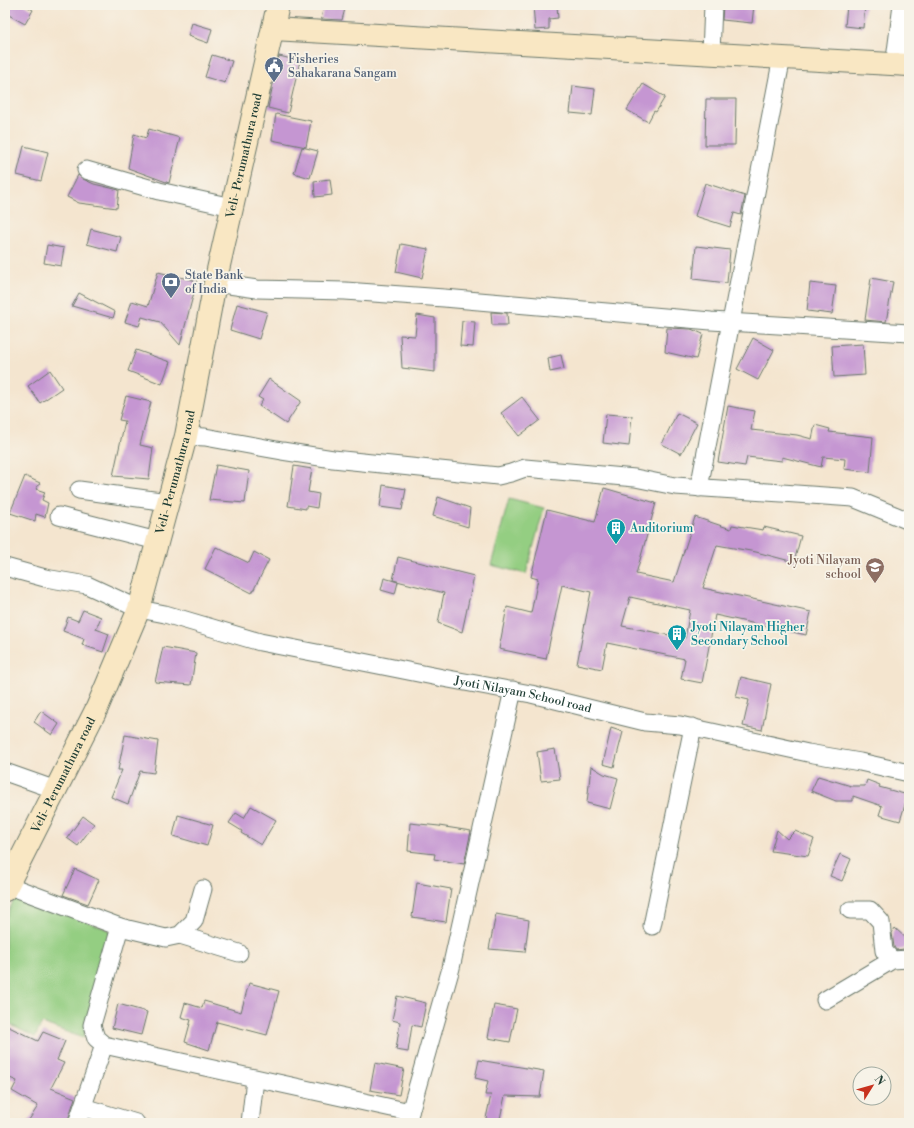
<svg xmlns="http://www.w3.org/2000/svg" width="914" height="1128" font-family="'Libre Bodoni',serif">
<rect width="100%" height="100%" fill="#f7f3e8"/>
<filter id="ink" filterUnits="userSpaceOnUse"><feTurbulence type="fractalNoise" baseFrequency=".025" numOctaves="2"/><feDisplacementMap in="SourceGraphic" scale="8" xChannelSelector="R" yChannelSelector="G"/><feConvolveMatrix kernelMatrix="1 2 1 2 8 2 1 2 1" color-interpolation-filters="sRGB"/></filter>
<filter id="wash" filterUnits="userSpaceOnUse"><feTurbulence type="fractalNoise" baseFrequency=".012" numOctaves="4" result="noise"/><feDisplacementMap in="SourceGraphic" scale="16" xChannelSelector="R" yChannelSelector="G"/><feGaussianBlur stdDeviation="0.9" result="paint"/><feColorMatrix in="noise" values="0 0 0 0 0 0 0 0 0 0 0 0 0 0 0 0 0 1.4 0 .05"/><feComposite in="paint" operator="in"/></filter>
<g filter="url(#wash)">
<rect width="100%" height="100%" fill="#f4e5cf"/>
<g fill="#94ce82" stroke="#5a865b">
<polygon points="509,499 544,508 526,574 491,565"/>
<polygon points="16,894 109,930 112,944 83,1038 42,1023 35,1037 5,1022 5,920"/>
</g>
<g id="blocks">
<g fill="#c596d2" fill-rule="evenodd">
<polygon points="5,5 25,5 33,10 25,24 5,13"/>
<polygon points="324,5 346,5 342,20 321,19"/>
<polygon points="533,5 557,5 558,18 549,19 549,29 535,30"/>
<polygon points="723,5 754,5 752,23 722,20"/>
<polygon points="847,5 865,5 863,28 845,26"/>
<polygon points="192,23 212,29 208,43 188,36"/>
<polygon points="212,55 232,61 225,83 205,77"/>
<polygon points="279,56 300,61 288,113 268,108"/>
<polygon points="643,84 665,97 656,112 654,111 648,122 627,110"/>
<polygon points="573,86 595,89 592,115 570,113"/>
<polygon points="706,99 736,99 735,145 705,145"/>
<polygon points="276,114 311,121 306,147 272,140"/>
<polygon points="149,129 180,138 169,183 128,168 134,134 146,138"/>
<polygon points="24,146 48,152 41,181 17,175"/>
<polygon points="302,147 318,151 310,178 294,173"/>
<polygon points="78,175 83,179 94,184 119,190 117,208 79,203 67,197"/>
<polygon points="330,179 332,195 315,197 314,181"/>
<polygon points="705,183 745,196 741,215 734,213 730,227 695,216"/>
<polygon points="91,229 121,237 117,252 87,244"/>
<polygon points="401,244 428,249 422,278 396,272"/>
<polygon points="47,245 64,248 61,266 44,263"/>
<polygon points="696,246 730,250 727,283 693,279"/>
<polygon points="158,272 197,281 180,345 160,322 142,317 139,326 125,322 132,301 148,306"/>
<polygon points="871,278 893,282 886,322 865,320"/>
<polygon points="810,283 836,286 832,314 807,311"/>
<polygon points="79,293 115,312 113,318 72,306"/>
<polygon points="237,304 267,312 259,339 230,330"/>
<polygon points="491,312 507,313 508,325 492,325"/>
<polygon points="417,315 435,318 435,372 402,368 400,335 415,336"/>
<polygon points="462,321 475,322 473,347 460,346"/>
<polygon points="667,328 691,329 703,334 696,359 665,352"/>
<polygon points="753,338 774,350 758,380 737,369"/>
<polygon points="863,344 865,375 834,377 832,346"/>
<polygon points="136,350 170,362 162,384 128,371"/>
<polygon points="561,355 564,369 550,372 548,358"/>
<polygon points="50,370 62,388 40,403 28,386"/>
<polygon points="269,379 301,401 286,424 259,406 263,400 258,397"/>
<polygon points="126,396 151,402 140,445 153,448 149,479 113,476 125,421 119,420"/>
<polygon points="522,397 540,420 519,436 501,413"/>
<polygon points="728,406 755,411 751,430 797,435 812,439 815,425 830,429 829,432 873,437 870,472 844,469 845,459 823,457 821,467 782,457 782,461 747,457 745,466 718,462"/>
<polygon points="677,413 697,423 681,454 662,444"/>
<polygon points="606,414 632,416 629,446 603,443"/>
<polygon points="216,465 249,471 245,503 209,500"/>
<polygon points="294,466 312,469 308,492 319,494 317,508 306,506 306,509 288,506"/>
<polygon points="25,476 40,483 36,489 45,492 42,500 48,503 45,517 36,514 35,521 10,513"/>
<polygon points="383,485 406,489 402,510 380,507"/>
<path d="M 604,488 L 656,503 L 636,574 L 674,582 L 695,517 L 731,529 L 732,525 L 763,530 L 764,527 L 801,536 L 794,562 L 756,552 L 717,545 L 703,588 L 811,612 L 806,635 L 715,615 L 702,683 L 681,679 L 685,659 L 607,643 L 602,669 L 577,664 L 591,592 L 562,585 L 546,659 L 499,649 L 507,607 L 531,613 L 538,579 L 531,577 L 547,510 L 595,522 ZM 630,597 L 690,610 L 685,638 L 622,626 Z"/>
<polygon points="438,497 470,508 468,527 433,516"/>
<polygon points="216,547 249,563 254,552 269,560 252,593 205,569"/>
<polygon points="398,557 474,576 462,632 438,623 444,593 393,580"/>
<polygon points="384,578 398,582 395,594 381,590"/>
<polygon points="83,610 101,617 96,629 109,634 103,652 82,645 84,639 63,631 68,617 78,621"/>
<polygon points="163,647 196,653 191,685 155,682"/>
<polygon points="741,677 771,684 762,730 743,726 749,700 736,697"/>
<polygon points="41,711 59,724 52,735 34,722"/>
<polygon points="611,728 623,732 614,767 603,764"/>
<polygon points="125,735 158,741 154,773 140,771 128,804 111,797 122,770 118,770"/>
<polygon points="555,749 560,779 541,781 537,752"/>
<polygon points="591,766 604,774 618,778 610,809 587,803"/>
<polygon points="818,776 851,786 865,786 867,780 880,785 879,787 908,795 900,821 879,815 882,806 853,796 853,801 836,801 811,791"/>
<polygon points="251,806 276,820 261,845 241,833 242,831 229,823 236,813 244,818"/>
<polygon points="178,815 213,825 207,846 173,836"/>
<polygon points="83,816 94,824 78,846 67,838"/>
<polygon points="410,823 439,826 471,831 464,864 434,859 435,854 408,851"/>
<polygon points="777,830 787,839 795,831 814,839 808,856 771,851"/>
<polygon points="840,854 851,859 842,881 830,876"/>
<polygon points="75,869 99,880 88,904 63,895"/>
<polygon points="417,883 451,889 446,922 412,917"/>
<polygon points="496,914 529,920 525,952 489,949"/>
<polygon points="895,928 908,940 904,949 896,950 894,947 892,933"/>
<polygon points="249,983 279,991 267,1035 217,1022 209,1050 185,1042 191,1020 181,1017 185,1003 202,1008 204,1001 241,1012"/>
<polygon points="397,996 426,1003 421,1027 412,1025 408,1052 396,1050 400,1022 392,1020"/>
<polygon points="118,1004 147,1012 141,1035 112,1028"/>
<polygon points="494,1005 517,1009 510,1042 488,1038"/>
<polygon points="5,1025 38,1041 43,1032 65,1041 57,1060 64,1063 51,1088 75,1098 67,1123 27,1123 38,1106 12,1091 17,1081 5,1076"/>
<polygon points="479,1060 544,1071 540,1097 505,1096 499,1123 485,1123 491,1095 485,1095 488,1081 475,1078"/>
<polygon points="375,1063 404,1069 399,1095 370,1090"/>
</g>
</g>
</g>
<g filter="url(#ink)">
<use href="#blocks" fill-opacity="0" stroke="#6a786a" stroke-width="1"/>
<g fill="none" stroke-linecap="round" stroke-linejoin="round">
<defs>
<g id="street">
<polyline points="711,53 713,5"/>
<polyline points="893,64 895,59 902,5"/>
<polyline points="86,170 159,191 232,207"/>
<polyline points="215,283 257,289 345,291 444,298 711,321 909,333"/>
<polyline points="186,436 205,437 282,451 333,459 498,476 511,473 525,468 635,478 675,486 782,493 853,498 909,521"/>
<polyline points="699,488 782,57"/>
<polyline points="79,490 168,502"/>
<polyline points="59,516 157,541"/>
<path id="s1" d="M 5,567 L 45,578 L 87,585 L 139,609 L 165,614 L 260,642 L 353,660 L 443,678 L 531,694 L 645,722 L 680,725 L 808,753 L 860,762 L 909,773"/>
<polyline points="5,772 56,790"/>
<polyline points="7,885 120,927 166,938 180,935 194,921 203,889"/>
<polyline points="850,910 870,910 881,922 884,951 892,960"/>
<polyline points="652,926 693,727"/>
<polyline points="120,927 92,1025 96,1038 104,1045 410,1112"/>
<polyline points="180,935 239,953"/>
<polyline points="825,1000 892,960 909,959"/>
<polyline points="83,1107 136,1123"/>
<polyline points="77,1123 104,1045"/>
<polyline points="250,1123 255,1079"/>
<polyline points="407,1123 451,968 513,690"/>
</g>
<g id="secondary">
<polyline points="273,29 909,65"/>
<path id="s2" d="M 5,890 L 97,708 L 139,609 L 186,436 L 215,283 L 278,5"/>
</g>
</defs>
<use href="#street" stroke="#6a786a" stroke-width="19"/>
<use href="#secondary" stroke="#6a786a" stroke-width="24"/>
<use href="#street" stroke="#fff" stroke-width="17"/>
<use href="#secondary" stroke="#f9e7c3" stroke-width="22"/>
</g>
</g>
<defs>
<symbol id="civic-pin" viewBox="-11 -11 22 30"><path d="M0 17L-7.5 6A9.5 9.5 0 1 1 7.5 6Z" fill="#5c6f8a" stroke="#f7f3e8"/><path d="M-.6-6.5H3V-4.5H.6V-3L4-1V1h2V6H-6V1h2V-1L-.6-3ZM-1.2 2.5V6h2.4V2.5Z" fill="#fff"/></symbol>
<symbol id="bank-pin" viewBox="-11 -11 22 30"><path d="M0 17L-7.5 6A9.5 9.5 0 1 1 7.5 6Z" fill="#5c6f8a" stroke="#f7f3e8"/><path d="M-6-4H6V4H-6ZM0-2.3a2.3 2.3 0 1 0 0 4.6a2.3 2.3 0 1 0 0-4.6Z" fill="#fff"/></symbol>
<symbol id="building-pin" viewBox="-11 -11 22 30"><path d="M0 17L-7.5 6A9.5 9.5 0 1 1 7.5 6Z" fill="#0f9aa8" stroke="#f7f3e8"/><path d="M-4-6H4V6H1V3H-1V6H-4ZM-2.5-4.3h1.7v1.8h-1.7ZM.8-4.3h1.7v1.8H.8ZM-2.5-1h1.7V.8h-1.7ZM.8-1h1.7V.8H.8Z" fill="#fff"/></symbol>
<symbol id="school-pin" viewBox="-11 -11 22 30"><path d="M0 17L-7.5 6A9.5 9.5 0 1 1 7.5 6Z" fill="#8d6e63" stroke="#f7f3e8"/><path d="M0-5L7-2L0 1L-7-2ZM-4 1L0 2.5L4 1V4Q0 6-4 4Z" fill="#fff"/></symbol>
</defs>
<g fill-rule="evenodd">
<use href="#civic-pin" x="263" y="55" width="22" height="30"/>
<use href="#bank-pin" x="160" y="271" width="22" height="30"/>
<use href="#building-pin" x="605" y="517" width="22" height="30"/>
<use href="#school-pin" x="864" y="556" width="22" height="30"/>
<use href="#building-pin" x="666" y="623" width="22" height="30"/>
</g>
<g text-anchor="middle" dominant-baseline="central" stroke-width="3.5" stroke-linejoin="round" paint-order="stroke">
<g font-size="12" fill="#4e5e75" stroke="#f7f3e8" text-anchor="start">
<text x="288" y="59">Fisheries<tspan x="288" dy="14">Sahakarana Sangam</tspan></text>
<text x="185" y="275">State Bank<tspan x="185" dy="14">of India</tspan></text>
</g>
<g font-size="12" fill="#1f3d34" stroke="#f7f3e8">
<text stroke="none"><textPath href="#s2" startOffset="777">Veli- Perumathura road</textPath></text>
<text stroke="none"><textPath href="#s2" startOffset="453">Veli- Perumathura road</textPath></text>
<text stroke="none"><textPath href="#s1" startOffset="535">Jyoti Nilayam School road</textPath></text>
<text stroke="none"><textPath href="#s2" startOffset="129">Veli- Perumathura road</textPath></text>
</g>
<g font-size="12" fill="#0d838f" stroke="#f7f3e8" text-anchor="start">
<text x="630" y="528">Auditorium</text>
<text x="691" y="627">Jyoti Nilayam Higher<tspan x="691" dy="14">Secondary School</tspan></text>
</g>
<g font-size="12" fill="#785e54" stroke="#f7f3e8" text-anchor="end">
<text x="861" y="560">Jyoti Nilayam<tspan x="861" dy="14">school</tspan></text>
</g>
</g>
<rect width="914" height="1128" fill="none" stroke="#f7f3e8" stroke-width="20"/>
<g transform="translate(872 1086) rotate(53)"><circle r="19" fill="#f7f3e8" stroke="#a1aaa0"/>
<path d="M0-3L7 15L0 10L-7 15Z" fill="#c8321e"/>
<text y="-6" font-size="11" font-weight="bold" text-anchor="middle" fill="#1f3d34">N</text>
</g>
</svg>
